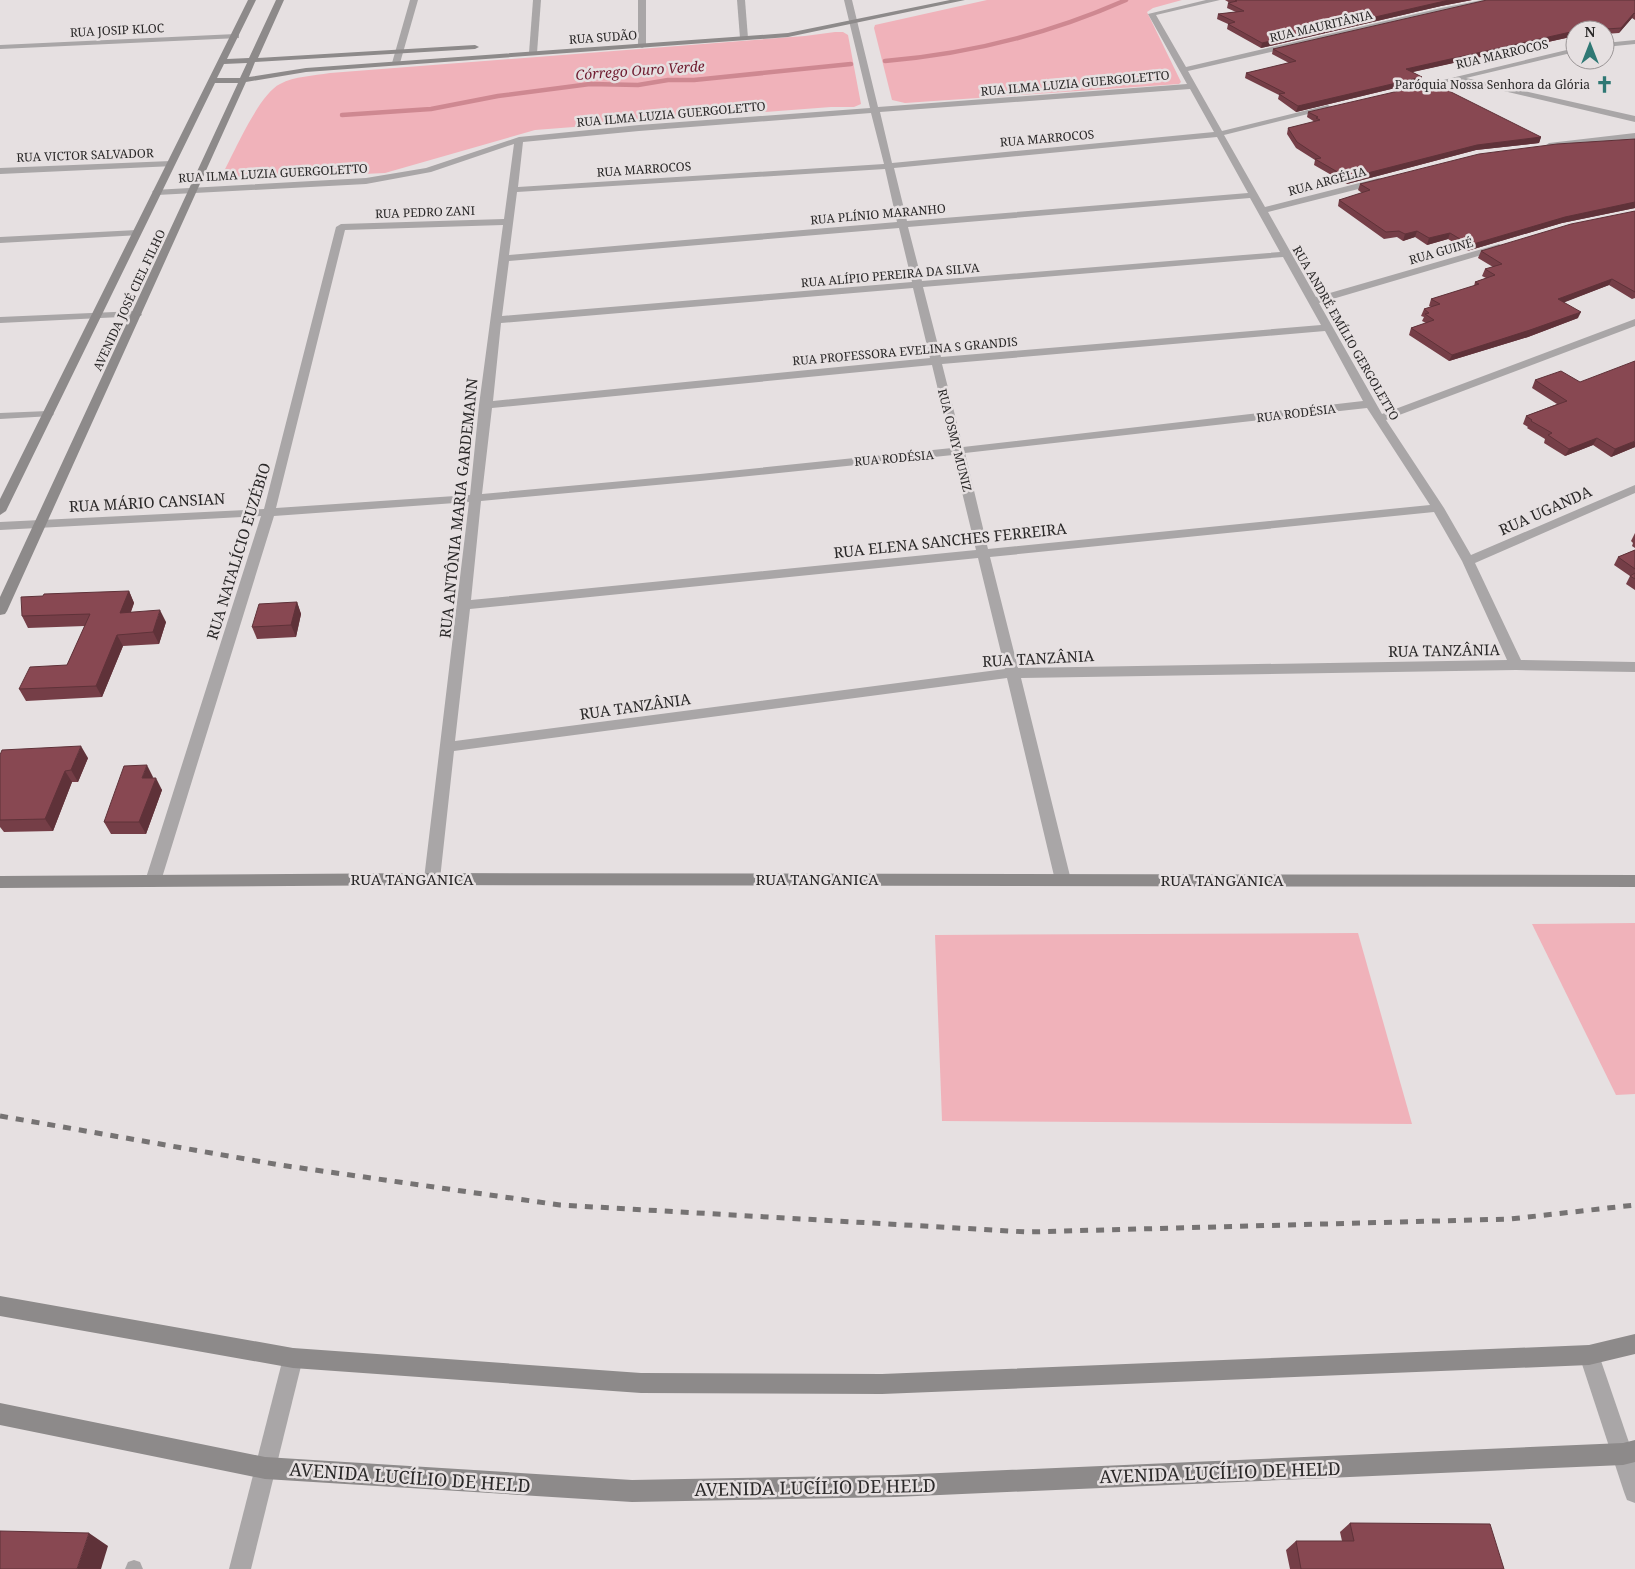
<svg xmlns="http://www.w3.org/2000/svg" width="1635" height="1569" font-family="'Noto Serif',serif">
<rect width="100%" height="100%" fill="#e6e0e1"/>
<g fill="#f0b2ba">
<polygon points="987,0 1182,0 1153,8 1147,12 1181,82 1179,84 905,103 892,100 874,28 875,25"/>
<path d="M 835,32 L 843,32 L 848,35 L 861,104 L 854,107 L 831,107 L 535,130 L 385,173 L 235,180 L 226,178 L 222,175 C 234,153 259,94 280,84 C 295,76 313,76 330,73 L 805,36 Z"/>
<polygon points="1635,923 1635,1094 1616,1095 1532,924"/>
<polygon points="1358,933 1412,1124 942,1121 935,935"/>
</g>
<g fill="none" stroke-linecap="round" stroke-linejoin="round">
<g stroke="#ce8891" stroke-width="4.5">
<path d="M 885,61 C 969,54 1049,34 1126,0"/>
<polyline points="342,115 431,109 498,96 590,84 638,85 668,80 694,80 851,64"/>
</g>
<polygon fill="#a9a6a7" fill-rule="evenodd" points="134,1560 140,1562 143,1569 125,1569 128,1562"/>
<g fill="#a9a6a7" fill-rule="evenodd">
<polygon points="410,0 418,0 400,63 396,65 392,63"/>
<polygon points="533,0 541,0 537,53 533,55 529,53"/>
<polygon points="638,0 646,0 646,46 642,48 638,46"/>
<polygon points="737,0 745,0 748,38 744,40 740,38"/>
<path d="M 844,0 L 852,0 L 878,107 L 1187,84 L 1148,14 L 1206,0 L 1220,0 L 1156,15 L 1186,67 L 1441,8 L 1482,0 L 1498,0 L 1188,71 L 1222,131 L 1328,105 L 1332,108 L 1224,135 L 1265,207 L 1379,178 L 1384,181 L 1382,183 L 1268,212 L 1316,297 L 1496,245 L 1499,244 L 1504,247 L 1502,249 L 1319,303 L 1382,414 L 1635,319 L 1635,326 L 1386,420 L 1444,508 L 1471,555 L 1635,485 L 1635,493 L 1475,563 L 1521,660 L 1635,662 L 1635,672 L 1516,670 L 1021,678 L 1071,880 L 1069,884 L 1063,886 L 1057,884 L 1055,880 L 1007,678 L 454,751 L 440,879 L 438,883 L 432,885 L 426,883 L 424,879 L 469,502 L 274,516 L 161,881 L 159,885 L 153,887 L 147,885 L 145,881 L 261,516 L 0,530 L 0,522 L 264,509 L 336,227 L 341,224 L 504,219 L 514,144 L 431,172 L 366,184 L 157,195 L 152,192 L 154,190 L 366,178 L 426,168 L 519,137 L 639,125 L 870,108 ZM 1190,89 L 1214,132 L 892,163 L 880,112 ZM 871,113 L 884,164 L 518,187 L 523,142 L 639,131 ZM 1217,137 L 1248,193 L 907,221 L 894,168 ZM 885,169 L 897,222 L 509,255 L 517,192 ZM 1250,198 L 1280,252 L 922,281 L 908,227 ZM 503,225 L 479,405 L 470,495 L 276,508 L 345,230 ZM 899,228 L 912,282 L 502,316 L 509,261 ZM 1283,257 L 1321,325 L 941,357 L 923,287 ZM 913,288 L 930,358 L 493,401 L 501,323 ZM 1325,331 L 1363,401 L 963,447 L 942,364 ZM 932,365 L 952,448 L 700,474 L 482,494 L 492,408 ZM 1367,408 L 1430,505 L 988,549 L 965,453 ZM 953,455 L 976,550 L 471,600 L 481,501 L 700,481 ZM 1434,512 L 1462,561 L 1507,660 L 1018,668 L 990,557 ZM 978,558 L 1005,669 L 455,741 L 470,609 Z"/>
<polygon points="236,34 239,34 239,38 0,49 0,45"/>
<polygon points="1635,40 1635,44 1605,47 1605,43"/>
<polygon points="1575,48 1575,52 1466,78 1635,116 1635,122 1457,80 1414,90 1410,88"/>
<polygon points="1635,133 1635,139 1549,149 1545,146 1549,143"/>
<polygon points="171,161 174,162 174,166 0,174 0,168"/>
<polygon points="137,230 140,231 140,235 0,243 0,237"/>
<polygon points="137,311 142,314 141,316 0,323 0,317"/>
<polygon points="48,411 52,412 54,414 52,416 0,419 0,413"/>
<polygon points="1589,1345 1596,1348 1599,1355 1635,1460 1635,1503 1627,1500 1624,1492 1579,1355 1582,1348"/>
<polygon points="293,1348 300,1351 303,1358 251,1569 229,1569 283,1358 286,1351"/>
</g>
<g fill="#8d8a8a" fill-rule="evenodd">
<path d="M 248,0 L 256,0 L 227,59 L 249,58 L 276,0 L 284,0 L 258,58 L 475,45 L 479,47 L 475,49 L 255,62 L 249,77 L 306,68 L 788,33 L 950,0 L 965,0 L 788,37 L 306,72 L 246,82 L 7,611 L 5,614 L 0,615 L 0,597 L 238,83 L 215,83 L 6,511 L 0,515 L 0,499 ZM 247,63 L 240,78 L 217,78 L 224,64 Z"/>
<polygon points="432,873 1635,875 1635,887 432,885 0,888 0,876"/>
<polygon points="0,1296 293,1348 641,1373 882,1374 1589,1345 1635,1334 1635,1354 1589,1365 882,1394 641,1393 293,1368 0,1316"/>
<polygon points="0,1403 265,1457 632,1480 895,1475 1623,1443 1635,1440 1635,1462 1623,1465 895,1497 632,1502 265,1479 0,1425"/>
</g>
<polyline stroke="#767373" stroke-width="5" stroke-dasharray="8 8" stroke-linecap="butt" points="0,1116 280,1165 560,1205 1027,1232 1510,1219 1635,1205"/>
</g>
<g fill="#753e47">
<polygon points="1225,0 1472,0 1441,6 1261,48 1227,29 1228,24 1217,19 1218,14 1236,12 1227,8 1228,3 1230,3"/>
<polygon points="1635,0 1635,20 1632,18 1619,33 1605,34 1605,30 1575,30 1575,36 1412,72 1422,77 1420,82 1296,112 1278,99 1279,95 1245,78 1246,73 1289,63 1272,54 1273,49"/>
<polygon points="1308,112 1541,137 1539,143 1476,150 1347,184 1314,165 1315,160 1296,148 1287,134 1288,128 1315,122 1307,117"/>
<polygon points="1635,139 1635,208 1562,223 1467,251 1448,239 1427,245 1415,237 1403,241 1397,237 1384,239 1338,206 1339,200 1362,193 1358,190 1360,184"/>
<polygon points="1635,211 1635,298 1632,299 1609,285 1564,302 1578,318 1528,337 1449,361 1409,335 1411,328 1426,323 1422,321 1424,317 1421,316 1424,309 1431,307 1429,306 1431,299 1474,286 1475,282 1486,278 1482,276 1485,269 1493,267 1478,258 1481,251"/>
<polygon points="1535,380 1580,382 1635,447 1611,457 1593,445 1565,456 1544,443 1545,439 1527,428 1528,427 1523,424 1526,416 1557,404 1532,388"/>
<polygon points="1635,533 1635,548 1632,546 1633,543 1631,541"/>
<polygon points="1635,550 1635,590 1626,584 1630,576 1614,565 1618,557"/>
<polygon points="129,591 134,603 131,612 166,622 159,644 123,646 102,697 26,701 19,689 67,665 85,626 28,628 22,616"/>
<polygon points="297,602 301,614 296,637 257,639 252,627"/>
<polygon points="0,755 88,758 78,782 72,782 53,831 4,832 0,827"/>
<polygon points="153,777 152,778 162,790 146,834 111,834 104,822"/>
<polygon points="1350,1523 1504,1569 1290,1569 1286,1550 1296,1541 1342,1541 1340,1532"/>
</g>
<g fill="#5f3239">
<polygon points="1449,0 1472,0 1441,6 1261,48 1262,43"/>
<polygon points="1634,13 1632,18 1619,33 1621,28"/>
<polygon points="1575,31 1575,36 1404,74 1406,69"/>
<polygon points="1422,77 1420,82 1296,112 1298,106"/>
<polygon points="1541,137 1539,143 1476,150 1347,184 1348,178 1477,145"/>
<polygon points="1635,202 1635,208 1562,223 1467,251 1470,245 1565,217"/>
<polygon points="1417,231 1415,237 1403,241 1405,234"/>
<polygon points="1450,233 1448,239 1427,245 1429,238"/>
<polygon points="1612,279 1609,285 1555,306 1558,299"/>
<polygon points="1581,312 1578,318 1528,337 1449,361 1452,355"/>
<polygon points="1597,438 1593,445 1565,456 1569,449"/>
<polygon points="1635,441 1635,447 1611,457 1615,449"/>
<polygon points="129,591 134,603 126,624 120,613"/>
<polygon points="297,602 301,614 296,637 291,625"/>
<polygon points="160,610 166,622 159,644 153,632"/>
<polygon points="117,635 123,646 102,697 96,686"/>
<polygon points="81,746 88,758 78,782 71,770"/>
<polygon points="147,765 153,777 148,790 142,778"/>
<polygon points="65,771 72,782 53,831 45,819"/>
<polygon points="156,778 162,790 146,834 139,822"/>
<polygon points="89,1533 108,1546 101,1569 77,1569"/>
</g>
<g fill="#884852" stroke="#5f3239">
<polygon points="1235,0 1449,0 1262,43 1228,24 1235,22 1218,14 1244,11 1228,3 1237,1"/>
<polygon points="1487,0 1635,0 1635,14 1634,13 1621,28 1592,30 1575,30 1575,31 1406,69 1422,77 1298,106 1279,94 1285,93 1246,73 1296,61 1273,49"/>
<polygon points="1433,83 1541,137 1477,145 1348,178 1315,159 1321,158 1297,142 1288,128 1320,120 1316,118 1318,117 1308,112"/>
<polygon points="1635,139 1635,202 1565,217 1470,245 1450,233 1429,238 1417,231 1405,234 1399,231 1386,232 1339,200 1370,190 1360,184 1479,154 1557,144"/>
<polygon points="1635,211 1635,292 1612,279 1558,299 1581,312 1530,330 1452,355 1411,328 1434,320 1425,314 1429,313 1424,309 1440,304 1431,299 1479,284 1475,282 1495,275 1485,269 1502,264 1481,251 1571,224"/>
<polygon points="1635,361 1635,441 1615,449 1597,438 1569,449 1548,435 1552,433 1531,421 1532,420 1526,416 1567,401 1535,380 1561,371 1580,382"/>
<polygon points="1635,550 1635,569 1618,557"/>
<polygon points="1635,573 1635,579 1630,576"/>
<polygon points="129,591 120,613 160,610 153,632 117,635 96,686 19,689 30,667 67,665 90,614 22,616 21,597 43,596 44,594"/>
<polygon points="297,602 291,625 252,627 259,604"/>
<polygon points="81,746 71,770 65,771 45,819 0,820 0,755 2,750"/>
<polygon points="147,765 142,778 156,778 139,822 104,822 124,766"/>
<polygon points="1350,1523 1490,1524 1504,1569 1301,1569 1296,1541 1354,1541"/>
<polygon points="0,1531 89,1533 77,1569 0,1569"/>
</g>
<defs>
<symbol id="church-bare" viewBox="-9 -9 18 18"><path d="M-1.2-6h2.4v3.5h3.3v2.4h-3.3V6h-2.4V-.1h-3.3v-2.4h3.3Z" fill="#2f7874" stroke="#e6e0e1" stroke-width="2.5" paint-order="stroke"/></symbol>
</defs>
<g fill-rule="evenodd">
<use href="#church-bare" x="1592" y="72" width="25" height="25"/>
</g>
<g text-anchor="middle" dominant-baseline="central" stroke-width="5" stroke-linejoin="round" paint-order="stroke">
<g font-size="12" fill="#2a2828" stroke="#e6e0e1">
<text transform="translate(1321 26) rotate(-13)">RUA MAURITÂNIA</text>
<text transform="translate(117 30) rotate(-3)">RUA JOSIP KLOC</text>
<text transform="translate(603 37) rotate(-4)">RUA SUDÃO</text>
<text transform="translate(1502 54) rotate(-13)">RUA MARROCOS</text>
<text transform="translate(1075 83) rotate(-5)">RUA ILMA LUZIA GUERGOLETTO</text>
<text transform="translate(671 114) rotate(-5)">RUA ILMA LUZIA GUERGOLETTO</text>
<text transform="translate(1047 138) rotate(-5)">RUA MARROCOS</text>
<text transform="translate(85 155) rotate(-2)">RUA VICTOR SALVADOR</text>
<text transform="translate(644 169) rotate(-4)">RUA MARROCOS</text>
<text transform="translate(273 173) rotate(-3)">RUA ILMA LUZIA GUERGOLETTO</text>
<text transform="translate(1327 181) rotate(-15)">RUA ARGÉLIA</text>
<text transform="translate(425 212) rotate(-2)">RUA PEDRO ZANI</text>
<text transform="translate(878 214) rotate(-5)">RUA PLÍNIO MARANHO</text>
<text transform="translate(1441 251) rotate(-16)">RUA GUINÉ</text>
<text transform="translate(890 275) rotate(-5)">RUA ALÍPIO PEREIRA DA SILVA</text>
<text transform="translate(129 300) rotate(-65)">AVENIDA JOSÉ CIEL FILHO</text>
<text transform="translate(1346 333) rotate(60)">RUA ANDRÉ EMÍLIO GERGOLETTO</text>
<text transform="translate(905 351) rotate(-5)">RUA PROFESSORA EVELINA S GRANDIS</text>
<text transform="translate(1296 413) rotate(-7)">RUA RODÉSIA</text>
<text transform="translate(955 440) rotate(76)">RUA OSMY MUNIZ</text>
<text transform="translate(894 458) rotate(-5)">RUA RODÉSIA</text>
</g>
<g font-size="12" fill="#2a2828" stroke="#e6e0e1" text-anchor="end">
<text x="1590" y="84">Paróquia Nossa Senhora da Glória</text>
</g>
<g font-size="14" font-style="italic" fill="#6f1b2f" stroke="#e6e0e1">
<text transform="translate(640 70) rotate(-4)">Córrego Ouro Verde</text>
</g>
<g font-size="15" fill="#2a2828" stroke="#e6e0e1">
<text transform="translate(147 502) rotate(-3)">RUA MÁRIO CANSIAN</text>
<text transform="translate(458 508) rotate(-84)">RUA ANTÔNIA MARIA GARDEMANN</text>
<text transform="translate(1545 510) rotate(-24)">RUA UGANDA</text>
<text transform="translate(950 540) rotate(-6)">RUA ELENA SANCHES FERREIRA</text>
<text transform="translate(238 551) rotate(-73)">RUA NATALÍCIO EUZÉBIO</text>
<text transform="translate(1444 650) rotate(-1)">RUA TANZÂNIA</text>
<text transform="translate(1038 658) rotate(-3)">RUA TANZÂNIA</text>
<text transform="translate(635 706) rotate(-8)">RUA TANZÂNIA</text>
<text x="412" y="879">RUA TANGANICA</text>
<text x="817" y="879">RUA TANGANICA</text>
<text x="1222" y="880">RUA TANGANICA</text>
</g>
<g font-size="18" fill="#2a2828" stroke="#e6e0e1">
<text transform="translate(1220 1472) rotate(-2)">AVENIDA LUCÍLIO DE HELD</text>
<text transform="translate(410 1477) rotate(4)">AVENIDA LUCÍLIO DE HELD</text>
<text transform="translate(815 1487) rotate(-1)">AVENIDA LUCÍLIO DE HELD</text>
</g>
</g>
<g transform="translate(1590 45)"><circle r="24" fill="#e6e0e1" stroke="#9b9697"/>
<path d="M0-4L9 19L0 12L-9 19Z" fill="#2f7874"/>
<text y="-8" font-size="14" font-weight="bold" text-anchor="middle" fill="#2a2828">N</text>
</g>
</svg>
